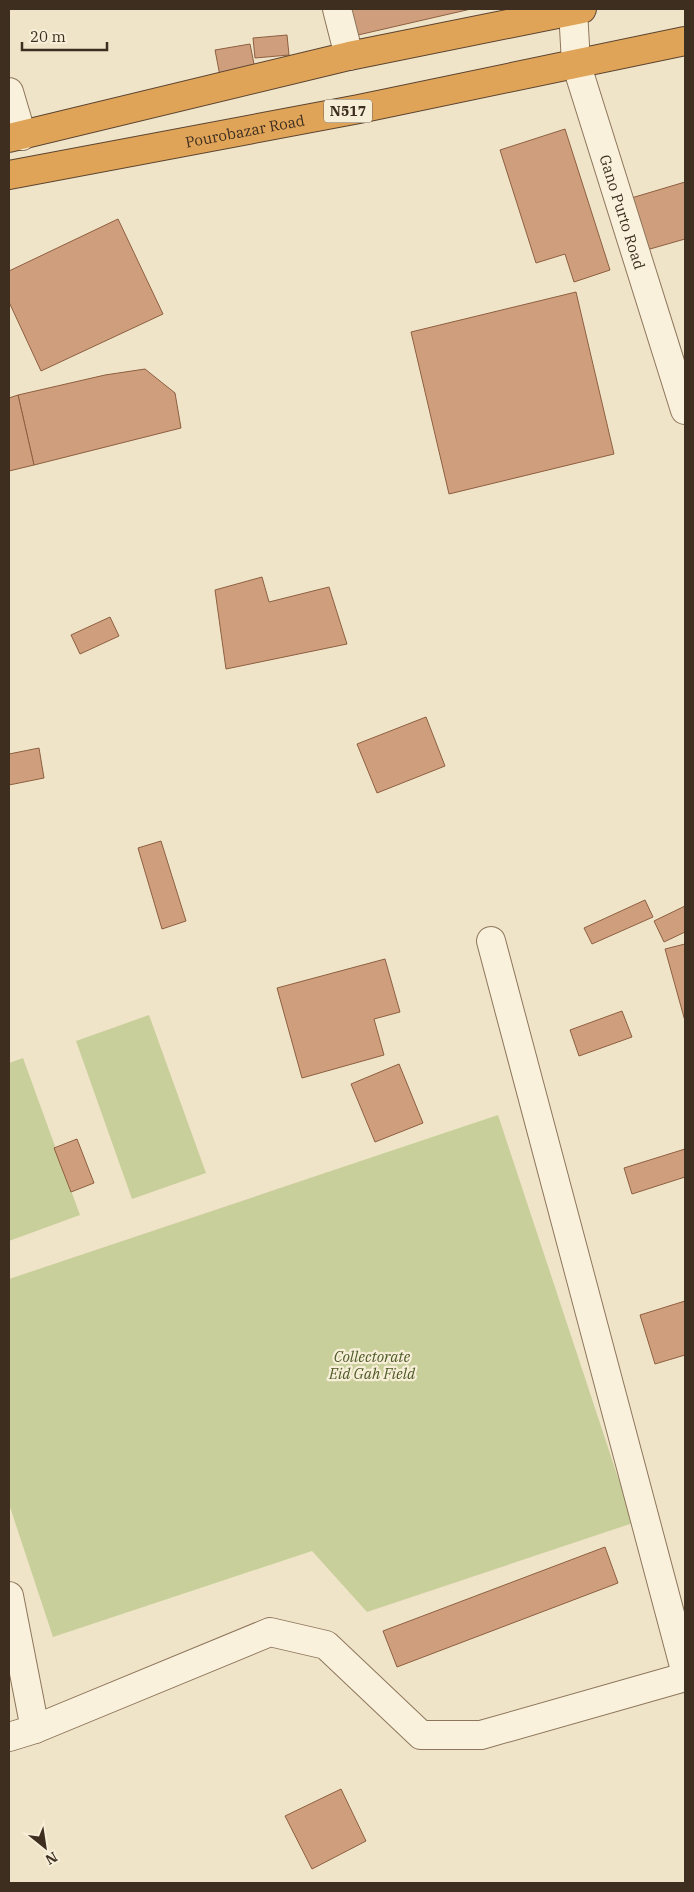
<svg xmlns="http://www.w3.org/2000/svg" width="694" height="1892" font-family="'IBM Plex Serif',serif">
<rect width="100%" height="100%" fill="#f0e4c8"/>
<g fill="#c9cf9b">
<polygon points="149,1015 206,1173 132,1199 76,1041"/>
<polygon points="23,1058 80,1215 9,1241 9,1063"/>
<polygon points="498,1115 633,1523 367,1612 312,1551 53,1637 9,1504 9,1279"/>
</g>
<g fill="#cf9f7d" stroke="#8d5f41">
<polygon points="339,9 471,9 345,38"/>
<polygon points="287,35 289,55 255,58 253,38"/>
<polygon points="250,44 255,69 220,76 215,50"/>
<polygon points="565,129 610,270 574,282 565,254 536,263 500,150"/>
<polygon points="685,182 685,239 643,251 628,199"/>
<polygon points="118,219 163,314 41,371 9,302 9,271"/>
<polygon points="576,292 614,454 449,494 411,332"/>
<polygon points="145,369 175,393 181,428 34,465 18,395 105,375"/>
<polygon points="18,395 34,465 9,471 9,398"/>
<polygon points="262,577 269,602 329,587 347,644 226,669 215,590"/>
<polygon points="110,617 119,636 80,654 71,635"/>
<polygon points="426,717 445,766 377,793 357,744"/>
<polygon points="39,748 44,778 9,785 9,754"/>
<polygon points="161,841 186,921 162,929 138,848"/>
<polygon points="645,900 653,917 592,944 584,928"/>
<polygon points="685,906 685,932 664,942 654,921"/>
<polygon points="685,944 685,1021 665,949"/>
<polygon points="385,959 400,1012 374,1019 384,1055 302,1078 277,988"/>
<polygon points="622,1011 632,1037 579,1056 570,1030"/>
<polygon points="399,1064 423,1123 375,1142 351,1084"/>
<polygon points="77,1139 94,1183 71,1192 54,1148"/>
<polygon points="685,1149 685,1177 632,1194 624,1168"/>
<polygon points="685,1301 685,1355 655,1364 640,1315"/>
<polygon points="605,1547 618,1583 397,1667 383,1631"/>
<polygon points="341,1789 366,1841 312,1869 285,1816"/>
</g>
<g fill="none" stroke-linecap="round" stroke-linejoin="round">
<defs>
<g id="minor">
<polyline points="337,9 349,56"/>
<path id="s1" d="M 573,10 L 576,63 L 685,410"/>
<polyline points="9,92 22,136"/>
<polyline points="491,941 685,1670"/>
<polyline points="9,1596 35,1729"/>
<polyline points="9,1737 35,1729 270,1632 326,1645 421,1735 481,1735 685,1677"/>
</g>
<g id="highway">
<polyline points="9,138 349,56 582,9"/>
<path id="s2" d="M 9,175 L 359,109 L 685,41"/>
</g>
</defs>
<use href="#minor" stroke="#8d765c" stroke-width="30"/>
<use href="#highway" stroke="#5b4430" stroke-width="30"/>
<use href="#minor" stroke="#faf1dc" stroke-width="28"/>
<use href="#highway" stroke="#e0a458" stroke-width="28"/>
</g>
<g text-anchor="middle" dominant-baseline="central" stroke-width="4.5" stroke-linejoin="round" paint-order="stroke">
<rect fill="#f7eed8" stroke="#756857" stroke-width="1" x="324" y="99.5" width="48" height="23" rx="4"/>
<g font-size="14" font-weight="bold" fill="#3d2e20">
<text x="348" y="111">N517</text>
</g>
<g font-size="15" fill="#3d2e20" stroke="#f7eed8">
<text stroke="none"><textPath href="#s2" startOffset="240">Pourobazar Road</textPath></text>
<text stroke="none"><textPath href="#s1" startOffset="209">Gano Purto Road</textPath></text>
</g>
<g font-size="15" font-style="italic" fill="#4d5a26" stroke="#f7eed8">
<text x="372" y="1356">Collectorate<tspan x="372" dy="17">Eid Gah Field</tspan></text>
</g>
</g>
<rect width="694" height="1892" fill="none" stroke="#3d2e20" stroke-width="20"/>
<g transform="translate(45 1847) rotate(150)" stroke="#f7eed8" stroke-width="4" paint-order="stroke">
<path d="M0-4L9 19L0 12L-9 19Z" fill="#3d2e20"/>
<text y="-8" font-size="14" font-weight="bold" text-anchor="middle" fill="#3d2e20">N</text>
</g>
<path d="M22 42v8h85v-8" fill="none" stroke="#3d2e20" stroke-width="2.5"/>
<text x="30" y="42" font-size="15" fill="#3d2e20" stroke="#f7eed8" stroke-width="4" paint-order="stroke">20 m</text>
</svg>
